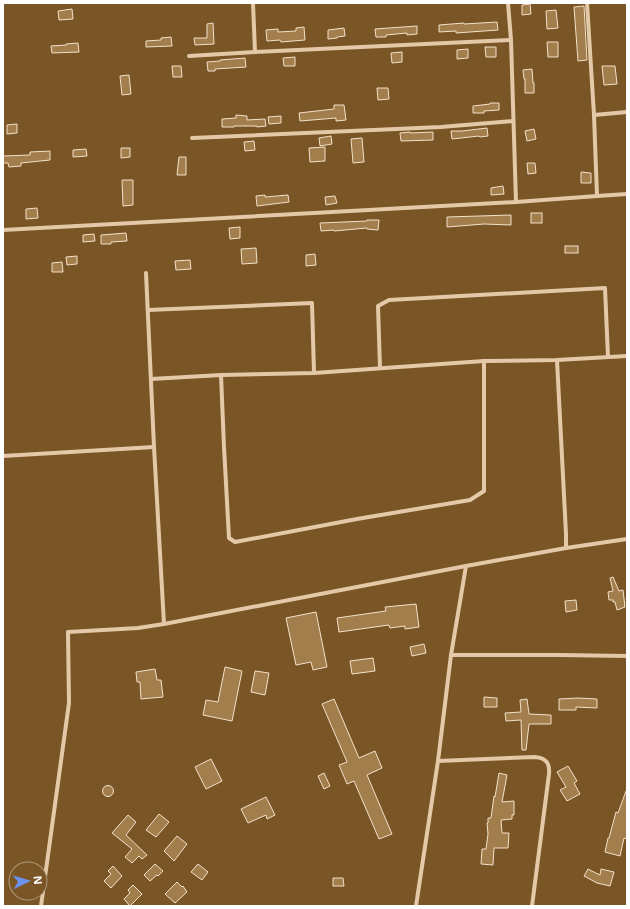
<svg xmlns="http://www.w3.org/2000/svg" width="630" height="909" font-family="'Open Sans',sans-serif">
<rect width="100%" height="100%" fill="#7a5525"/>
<g fill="#a37e4d" stroke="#f3e1cb">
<polygon points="530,4 531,14 522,15 522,5"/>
<polygon points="584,6 587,60 578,61 574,7"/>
<polygon points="72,9 73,19 59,20 58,11"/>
<polygon points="556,10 558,28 547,29 546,11"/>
<polygon points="497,22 498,30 456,33 456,31 439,32 439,25 464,23 464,24"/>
<polygon points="213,23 214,44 195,45 194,38 207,38 207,24"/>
<polygon points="417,26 417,34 407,35 407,33 386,35 386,37 376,37 375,29"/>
<polygon points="304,27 305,40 281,42 280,40 267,41 266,30 278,29 278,32 296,31 296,28"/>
<polygon points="344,28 345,36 337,37 337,38 328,39 328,30"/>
<polygon points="171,37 172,46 146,47 146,41 161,40 161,38"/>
<polygon points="547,42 558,42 558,57 548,57"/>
<polygon points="78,43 79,52 52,53 51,46 66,45 66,44"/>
<polygon points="485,47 496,47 496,57 486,57"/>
<polygon points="468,49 468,58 457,59 457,50"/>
<polygon points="402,52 402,62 392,63 391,53"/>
<polygon points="295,57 295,66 284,66 283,58"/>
<polygon points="245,58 246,67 215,69 215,71 208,71 207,62 220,61 220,60"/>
<polygon points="172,66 181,66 182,77 173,77"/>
<polygon points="602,66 615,66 617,84 604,85"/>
<polygon points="532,69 533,83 534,83 534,93 525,93 525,79 524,79 523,70"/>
<polygon points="129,75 131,94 122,95 120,76"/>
<polygon points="377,88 388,88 389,99 378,100"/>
<polygon points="490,103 499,103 499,110 484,111 484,113 473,113 473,106 490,104"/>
<polygon points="334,105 344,105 346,120 336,121 336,118 300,121 299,113 334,109"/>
<polygon points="236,115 247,116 247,120 265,119 266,126 257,127 257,126 234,126 234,127 222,127 222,119 236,118"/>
<polygon points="281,116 281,123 269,124 268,117"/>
<polygon points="17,124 17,133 7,134 7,125"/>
<polygon points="487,128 488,136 480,137 479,136 452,139 451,131 462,131"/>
<polygon points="534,129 536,139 527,141 525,131"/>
<polygon points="410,132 410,133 433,132 433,140 401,141 400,133"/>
<polygon points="331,136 332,144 320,146 319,138"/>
<polygon points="362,138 364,162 353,163 351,139"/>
<polygon points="254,141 255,150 245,151 244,142"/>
<polygon points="325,147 325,161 310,162 309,148"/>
<polygon points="121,148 130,148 130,157 121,158"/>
<polygon points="86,149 87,156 73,157 73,150"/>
<polygon points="50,151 50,160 21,163 21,166 9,167 8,163 3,163 3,156 30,155 30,152"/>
<polygon points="179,157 186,157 186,175 177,175"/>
<polygon points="527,163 535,163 536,173 528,174"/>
<polygon points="581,172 591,173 591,183 581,183"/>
<polygon points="122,180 133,180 133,205 123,206"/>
<polygon points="503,186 504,194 491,195 491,188"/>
<polygon points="265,195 265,197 288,195 289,202 257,206 256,196"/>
<polygon points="335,196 337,203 326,205 325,197"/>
<polygon points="37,208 38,218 26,219 26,209"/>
<rect x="531" y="213" width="11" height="10"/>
<polygon points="511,215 511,225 484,224 447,227 447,217"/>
<polygon points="367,220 379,220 378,230 367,229 367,228 334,231 334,230 321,231 320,223 367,221"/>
<polygon points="240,227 240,238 230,239 229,228"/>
<polygon points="126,233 127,241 111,242 111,244 101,244 101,235"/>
<polygon points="94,234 95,241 83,242 83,235"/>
<rect x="565" y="246" width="13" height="7"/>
<polygon points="256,248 257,263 242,264 241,249"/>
<polygon points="315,254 316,265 306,266 306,255"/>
<polygon points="77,256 77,264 67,265 66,257"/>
<polygon points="190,260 191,269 176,270 175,261"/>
<polygon points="62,262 63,272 52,272 52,263"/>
<polygon points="613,577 619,591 623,590 625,607 617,610 615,602 613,602 613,600 609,600 608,592 613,591 610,578"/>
<polygon points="576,600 577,610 566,612 565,601"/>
<polygon points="416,604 419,627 405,629 405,626 390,628 389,625 339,632 337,618 386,611 385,607"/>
<polygon points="316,612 327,667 313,670 311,662 296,665 286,618"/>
<polygon points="424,644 426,653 412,656 410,647"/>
<polygon points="373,658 375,671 352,674 350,661"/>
<polygon points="225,667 242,671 232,721 203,715 206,700 218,702"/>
<polygon points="155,669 157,680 161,680 163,697 141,699 140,682 137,682 136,672"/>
<polygon points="255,671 269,673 265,695 251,692"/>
<polygon points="484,697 497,698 497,707 484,707"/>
<polygon points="578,698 597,699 597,708 576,707 576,710 559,710 559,699"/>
<polygon points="334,699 359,758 375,751 382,768 367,775 392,834 379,839 354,781 347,784 339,765 347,762 322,704"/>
<polygon points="527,699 529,714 551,715 551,724 529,724 526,750 522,750 521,720 506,721 505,713 521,712 520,700"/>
<polygon points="211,759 222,781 206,789 195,767"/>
<polygon points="568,766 577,781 574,783 580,794 567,801 560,790 566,787 557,772"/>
<polygon points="324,773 330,786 324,789 318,776"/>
<polygon points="499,773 507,775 502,802 514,801 514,815 512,815 512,819 501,820 502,833 509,833 508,848 494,848 493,865 481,864 482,849 486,849 488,834 487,823 488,823 488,818 491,818 494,796 495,797"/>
<circle cx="108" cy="791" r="5.5"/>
<polygon points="626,791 627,792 627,839 624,838 620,856 605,852 608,838 609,838 616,812 618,813"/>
<polygon points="266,797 275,815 267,819 266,815 248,823 241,809"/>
<polygon points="159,814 169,822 156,837 146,830"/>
<polygon points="128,815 136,822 126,835 147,855 142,859 139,856 132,863 125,857 132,849 112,833"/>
<polygon points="177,836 187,844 174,861 164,851"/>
<polygon points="155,864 163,871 158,876 157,875 150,881 144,875"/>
<polygon points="198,864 208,872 202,880 191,872"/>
<polygon points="113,866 122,876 111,888 104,881 111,874 108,871"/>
<polygon points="588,869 600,875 601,869 614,872 610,886 597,883 584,876"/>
<polygon points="333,878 343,878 344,886 333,886"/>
<polygon points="177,882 182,887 183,886 187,892 175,903 165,894"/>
<polygon points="133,885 142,894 130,906 124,899 130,893 128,890"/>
</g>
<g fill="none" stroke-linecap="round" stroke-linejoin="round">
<g stroke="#e4c9a8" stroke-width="4">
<polyline points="253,3 255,52"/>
<polyline points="508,3 511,40 516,202"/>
<polyline points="189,56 255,52 511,40"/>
<polyline points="594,115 627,112"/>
<polyline points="192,138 441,127 513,121"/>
<polyline points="597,196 627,194"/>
<polyline points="3,230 516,202 597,196 594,115 587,3"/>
<polyline points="146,273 154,447 164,624"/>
<polyline points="148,310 312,303 314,373"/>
<polyline points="557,360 566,534 566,548"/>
<polyline points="380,368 378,306 389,300 605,288 608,357"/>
<polyline points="221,375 224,447 229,538 235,542 357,519 470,500 484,491 484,361"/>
<polyline points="151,379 221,375 314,373 484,361 557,360 627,356"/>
<polyline points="3,456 154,447"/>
<polyline points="451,655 559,655 627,656"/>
<path d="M 438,761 L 535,757 C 546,758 550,763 549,774 L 532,906"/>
<polyline points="41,906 69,703 68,632 138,628 164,624 466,566"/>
<polyline points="416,906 438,761 451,655 466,566 566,548 627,539"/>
</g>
</g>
<rect width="630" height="909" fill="none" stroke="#ffffff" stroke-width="8"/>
<g transform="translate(28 881) rotate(85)"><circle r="19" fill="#7a5525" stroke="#af997c"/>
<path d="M0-3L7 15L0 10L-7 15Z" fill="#6d92ed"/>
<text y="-6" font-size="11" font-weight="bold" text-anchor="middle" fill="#ffffff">N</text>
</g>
</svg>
